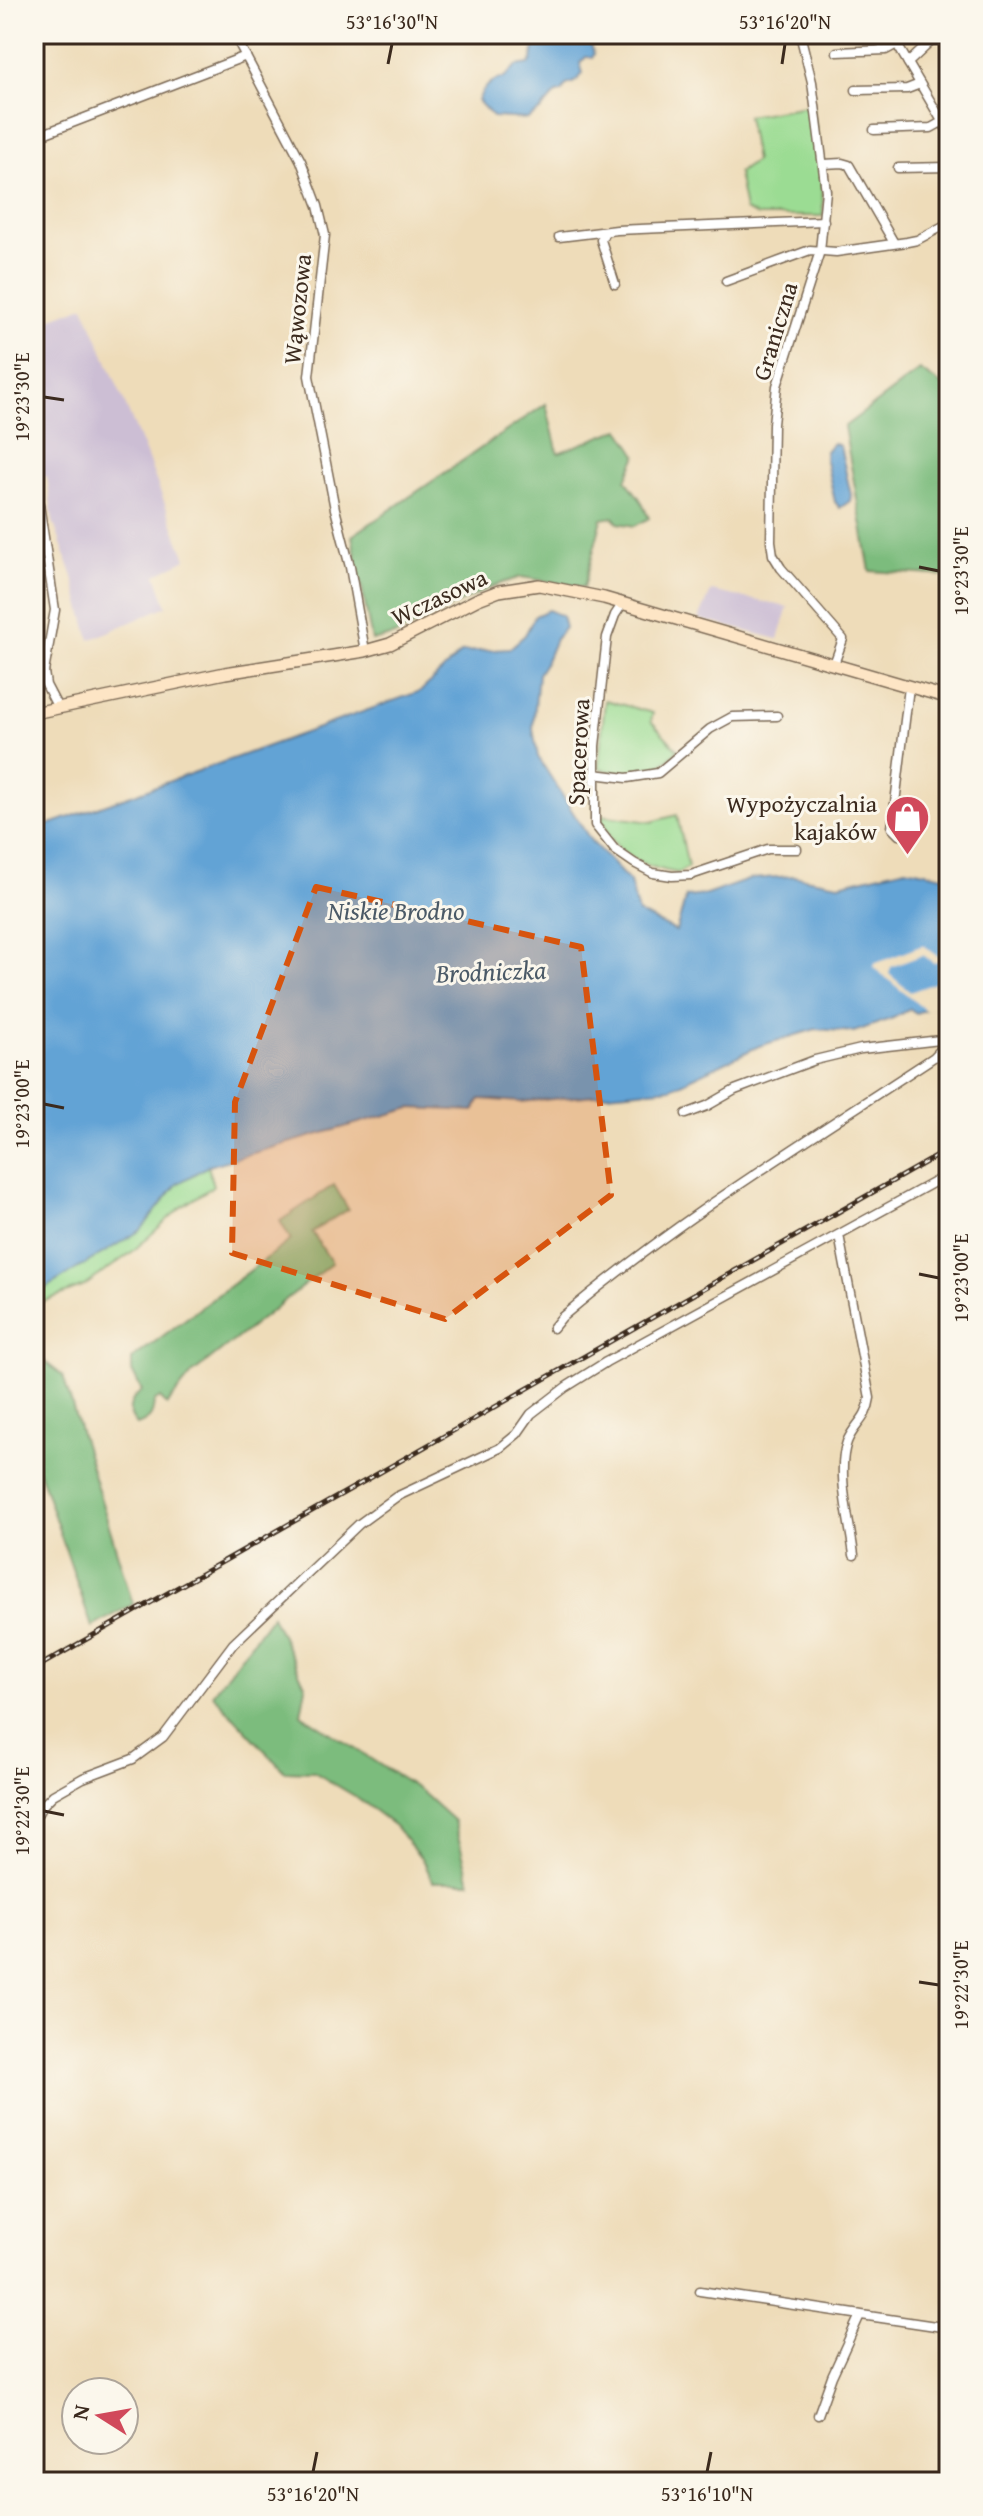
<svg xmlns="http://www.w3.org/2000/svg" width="983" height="2516" font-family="'Gentium Book Plus',serif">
<rect width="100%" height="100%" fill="#fbf7ec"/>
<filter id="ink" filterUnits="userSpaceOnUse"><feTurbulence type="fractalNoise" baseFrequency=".0125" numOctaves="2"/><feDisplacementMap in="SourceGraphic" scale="16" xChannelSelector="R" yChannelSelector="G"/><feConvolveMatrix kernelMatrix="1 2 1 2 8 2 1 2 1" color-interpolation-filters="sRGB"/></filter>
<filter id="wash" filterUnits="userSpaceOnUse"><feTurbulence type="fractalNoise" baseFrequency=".006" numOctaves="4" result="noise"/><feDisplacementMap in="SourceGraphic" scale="32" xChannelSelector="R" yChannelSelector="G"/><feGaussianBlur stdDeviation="1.8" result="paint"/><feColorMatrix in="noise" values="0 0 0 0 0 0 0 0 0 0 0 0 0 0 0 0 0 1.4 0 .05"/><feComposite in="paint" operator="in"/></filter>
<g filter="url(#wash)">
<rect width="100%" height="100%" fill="#eedcb9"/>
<g fill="#ccbed4">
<polygon points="84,306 144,449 186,559 156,575 167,606 90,640 73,577 53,521 47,476 34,479 34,325"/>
<polygon points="711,591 788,607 778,639 699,619"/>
</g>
<g fill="#9bdc93" stroke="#6b8358" stroke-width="2">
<polygon points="812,105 822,166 823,216 758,216 745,210 738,173 755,161 747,116"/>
<path d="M 605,700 L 653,713 L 651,721 L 678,750 C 672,755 665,763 658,767 C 644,774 615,775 600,768 L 599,763 Z"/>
<path d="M 600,815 L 651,822 L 677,815 L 688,867 L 678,873 C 654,869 626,860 611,839 C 606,832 603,822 600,815 Z"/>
<polygon points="208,1166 213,1186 180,1208 132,1252 84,1286 34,1305 34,1295 140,1230 177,1184"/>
</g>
<g fill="#7cbc7d" stroke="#5c734e" stroke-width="2">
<polygon points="920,370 949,390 949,576 870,571 844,427"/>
<polygon points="546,404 558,453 620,429 637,455 626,480 640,499 649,518 635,526 618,523 613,517 602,519 584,587 521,577 493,586 398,634 372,641 352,536"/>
<path d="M 334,1185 L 348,1209 L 312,1232 L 332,1263 L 192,1374 L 167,1405 L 160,1398 L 154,1402 C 153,1415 151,1420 137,1425 C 125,1412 129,1400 142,1391 L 132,1371 L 132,1359 L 291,1240 L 280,1221 Z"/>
<polygon points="44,1361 63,1376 133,1604 92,1627 34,1457 34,1370"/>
<polygon points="272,1616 306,1687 301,1714 422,1792 454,1821 470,1882 433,1882 425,1864 395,1826 358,1798 314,1772 284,1771 212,1694"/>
</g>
<g fill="#62a3d5" stroke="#4e667a" stroke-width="2">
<path d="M 550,34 C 563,34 577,35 589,38 L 594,54 L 592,57 L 586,57 L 580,63 L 583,73 C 578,81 575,83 566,85 L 562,92 L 556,93 L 540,111 L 527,119 L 493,117 L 478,101 C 482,89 492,79 504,78 L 516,66 L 529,64 L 532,60 L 534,47 L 540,42 L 545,43 Z"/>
<polygon points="833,443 840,446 851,495 850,501 840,508 835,502 825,457 826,451"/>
<polygon points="548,610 562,616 565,628 555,639 545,663 538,674 533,729 538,757 591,841 630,882 638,913 676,931 686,897 706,895 751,879 793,876 839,884 906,868 949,877 949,1002 916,1013 910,1009 893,1018 854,1032 816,1029 759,1046 671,1088 520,1102 480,1099 474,1111 411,1108 208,1166 177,1184 141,1230 34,1295 34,817 48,825 421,691 462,652 509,649 525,635 535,616"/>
</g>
<polygon fill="#eedcb9" points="921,946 925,946 937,956 949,953 949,958 934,963 923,955 891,967 889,974 910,992 949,978 949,1003 926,1011 873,967 874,964"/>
</g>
<g filter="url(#ink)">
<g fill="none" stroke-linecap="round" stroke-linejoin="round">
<defs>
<g id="street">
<polyline points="234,34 301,161 318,206 325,235 309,376 335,509 350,567 365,651"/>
<polyline points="800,34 812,82 826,191 820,251 777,386 773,424 771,541 773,555 781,568 843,639 834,664"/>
<polyline points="891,34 949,133"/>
<polyline points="837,52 886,50 897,44"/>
<polyline points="908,63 939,34"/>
<polyline points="856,90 907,89 920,84"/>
<polyline points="34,128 38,136 246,56"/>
<polyline points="874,130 931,128 949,118"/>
<polyline points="824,164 842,163 849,165 894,243"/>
<polyline points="898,168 949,167"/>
<polyline points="605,232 601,240 615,284"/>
<polyline points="559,237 617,230 824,221"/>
<polyline points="726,281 810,250 836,252 907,242 917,240 949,223"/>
<polyline points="39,504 55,610 44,672 46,685 58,708"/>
<polyline points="623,603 615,615 607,637 595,746 595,825 615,850 634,863 653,873 672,876 691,875 768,849 797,849"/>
<polyline points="34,689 44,672"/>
<polyline points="594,774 627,778 658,773 710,729 732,717 777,716"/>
<polyline points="894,810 910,816 914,821 914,830 908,835 899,835 892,828 909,687"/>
<polyline points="686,1114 707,1106 735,1090 815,1060 861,1049 949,1039"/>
<path d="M 839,1235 L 870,1398 C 867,1420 854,1424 847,1442 C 836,1472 850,1523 854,1555"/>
<path d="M 553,1328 L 562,1317 C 678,1219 808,1140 934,1057 L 949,1041"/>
<polyline points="34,1820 42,1806 53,1795 83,1778 133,1759 163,1737 233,1644 359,1524 396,1497 500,1448 517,1434 531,1414 566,1387 606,1362 949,1174"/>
<polyline points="700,2291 949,2328"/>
<polyline points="818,2415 832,2376 860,2315"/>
</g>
<polyline id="secondary" points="34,713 225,673 365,651 390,644 478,599 499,591 539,585 604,598 949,698"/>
</defs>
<use href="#street" stroke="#7a6854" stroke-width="11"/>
<use href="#secondary" stroke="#7a6854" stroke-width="14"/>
<use href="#street" stroke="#fff" stroke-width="8"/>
<use href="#secondary" stroke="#fde5c5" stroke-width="11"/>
<defs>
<polyline id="rail" points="34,1669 949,1149"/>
</defs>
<use href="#rail" stroke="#3b2a1e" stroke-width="5"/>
<use href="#rail" stroke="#fbf7ec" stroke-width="2" stroke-dasharray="6" stroke-linecap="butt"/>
</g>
</g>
<path fill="#d7540e" fill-opacity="0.2" stroke="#d7540e" stroke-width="6" stroke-dasharray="16 10" stroke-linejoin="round" d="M 316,887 L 581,947 L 611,1195 L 445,1319 L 232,1253 L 235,1102 Z"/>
<path fill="none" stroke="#3b2a1e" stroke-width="3" d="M 388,64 L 392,44M 782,64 L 785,44M 44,397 L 64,400M 919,567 L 939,571M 44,1104 L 64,1108M 919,1274 L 939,1278M 44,1811 L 64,1815M 919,1982 L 939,1985M 313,2472 L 317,2452M 707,2472 L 711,2452"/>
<defs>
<symbol id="shop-pin" viewBox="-11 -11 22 30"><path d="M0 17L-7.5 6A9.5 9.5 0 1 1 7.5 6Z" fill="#d1495b" stroke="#fbf7ec"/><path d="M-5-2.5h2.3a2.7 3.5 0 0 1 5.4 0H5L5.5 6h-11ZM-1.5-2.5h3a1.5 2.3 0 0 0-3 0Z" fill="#fff"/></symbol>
</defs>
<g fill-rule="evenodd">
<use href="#shop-pin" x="882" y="792" width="51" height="69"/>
</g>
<g text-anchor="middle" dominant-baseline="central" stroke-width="6" stroke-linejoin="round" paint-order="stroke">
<g font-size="24" fill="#3b2a1e" stroke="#fbf7ec">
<text transform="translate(297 309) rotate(-84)">Wąwozowa</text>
<text transform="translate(775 331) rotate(-73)">Graniczna</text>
<text transform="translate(439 597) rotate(-25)">Wczasowa</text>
<text transform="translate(578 752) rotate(-87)">Spacerowa</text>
</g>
<g font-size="24" fill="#3b2a1e" stroke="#fbf7ec" text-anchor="end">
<text x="877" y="803">Wypożyczalnia<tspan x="877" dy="28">kajaków</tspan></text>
</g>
<g font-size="26" font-style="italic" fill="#4b5a67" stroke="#fbf7ec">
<text x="396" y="910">Niskie Brodno</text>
<text transform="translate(491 971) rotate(-2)">Brodniczka</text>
</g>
</g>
<rect width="983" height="2516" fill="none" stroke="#fbf7ec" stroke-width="88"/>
<g transform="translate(100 2416) rotate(281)"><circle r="38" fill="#fbf7ec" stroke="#aea59a" stroke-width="2"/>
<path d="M0-6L14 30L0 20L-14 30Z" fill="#d1495b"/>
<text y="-12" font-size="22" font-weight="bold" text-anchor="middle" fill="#3b2a1e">N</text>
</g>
<rect x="44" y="44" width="895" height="2428" fill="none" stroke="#3b2a1e" stroke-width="3"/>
<g font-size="20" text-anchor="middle" fill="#3b2a1e">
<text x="392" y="29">53°16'30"N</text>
<text x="785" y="29">53°16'20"N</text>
<text transform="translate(22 397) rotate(-90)" y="7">19°23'30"E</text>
<text transform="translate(961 571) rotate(-90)" y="7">19°23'30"E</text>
<text transform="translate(22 1104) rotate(-90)" y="7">19°23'00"E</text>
<text transform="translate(961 1278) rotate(-90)" y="7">19°23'00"E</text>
<text transform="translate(22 1811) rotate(-90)" y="7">19°22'30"E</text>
<text transform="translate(961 1985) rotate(-90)" y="7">19°22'30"E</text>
<text x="313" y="2501">53°16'20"N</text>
<text x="707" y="2501">53°16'10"N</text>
</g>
</svg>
